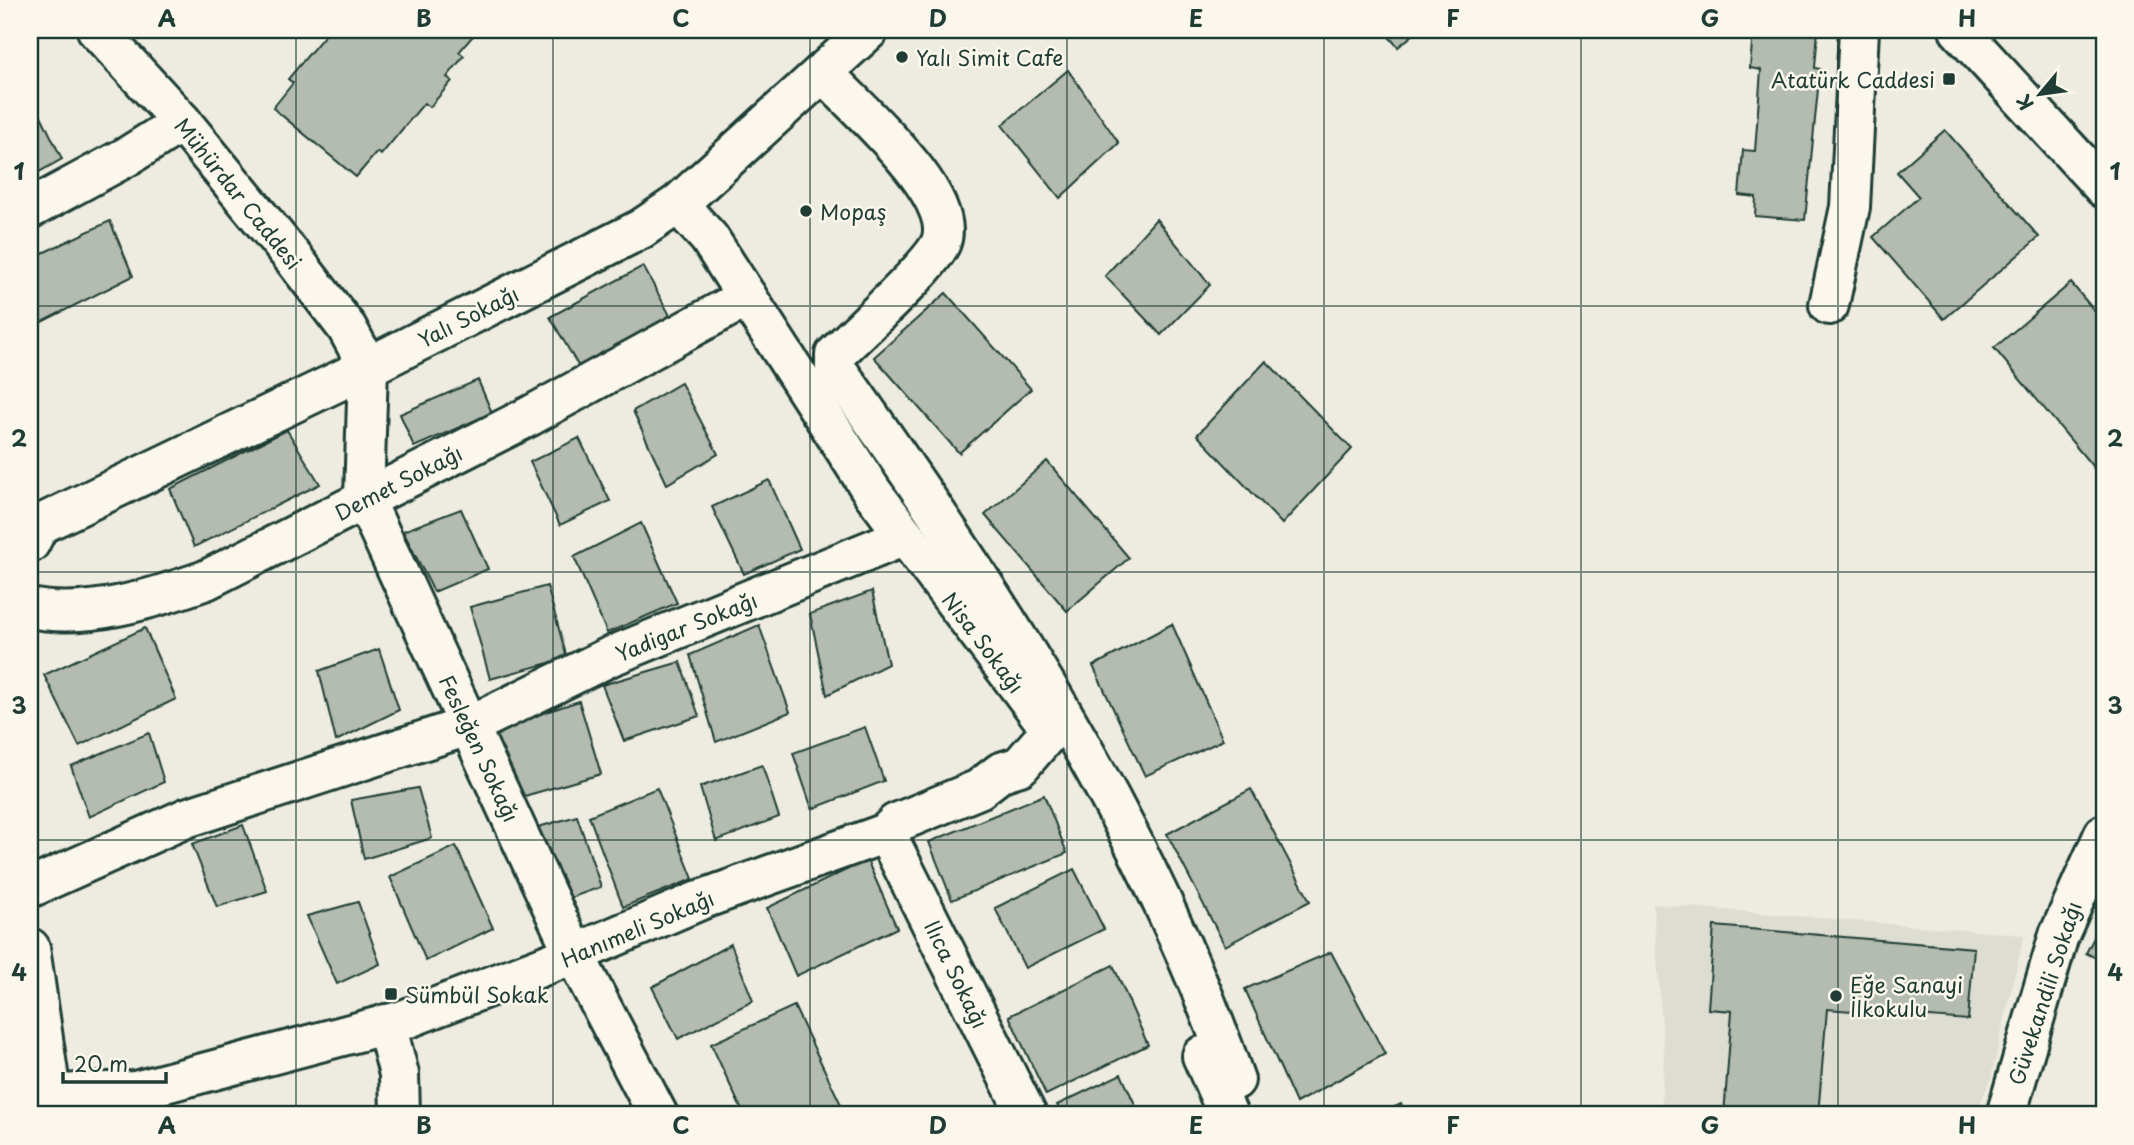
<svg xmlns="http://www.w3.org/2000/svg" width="2134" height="1145" font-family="'Playpen Sans',sans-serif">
<rect width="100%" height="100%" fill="#eeece1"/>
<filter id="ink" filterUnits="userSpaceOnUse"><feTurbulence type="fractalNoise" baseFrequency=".0143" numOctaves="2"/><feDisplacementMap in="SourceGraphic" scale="14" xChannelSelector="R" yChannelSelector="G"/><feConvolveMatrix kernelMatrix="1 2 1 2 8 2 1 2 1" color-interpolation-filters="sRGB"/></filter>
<g filter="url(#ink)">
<polygon fill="#ddddd2" points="1653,904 2024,935 1991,1078 1975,1115 1661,1115 1664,1053"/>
<g fill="#b4bbb0" stroke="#1f3d34" stroke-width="2">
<polygon points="329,30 478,30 459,52 464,56 447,77 452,81 430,107 424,103 381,155 377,152 356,177 273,108 293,83 288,79"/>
<polygon points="1383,30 1419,30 1398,47"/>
<polygon points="1753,30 1818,30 1815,68 1820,69 1805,220 1755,216 1756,197 1739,195 1743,150 1755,151 1761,70 1750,68"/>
<polygon points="1068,70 1119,143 1060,198 1002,125"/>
<polygon points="30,93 62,159 30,177"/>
<polygon points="1945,130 2039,237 1944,319 1873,237 1919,197 1897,172"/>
<polygon points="1156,219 1210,285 1161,335 1105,276"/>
<polygon points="110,221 133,276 38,324 30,307 30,259"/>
<polygon points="643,266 672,319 580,369 550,317"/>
<polygon points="2071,283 2104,322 2104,468 2098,473 1994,348"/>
<polygon points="946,293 1031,389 959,453 874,357"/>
<polygon points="1266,361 1352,449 1282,524 1197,435"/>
<polygon points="478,380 492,413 414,447 400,414"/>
<polygon points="681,383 718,454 667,484 633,411"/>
<polygon points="287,430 320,484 194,547 170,489"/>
<polygon points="579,438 610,501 560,525 530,462"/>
<polygon points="1047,461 1129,558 1067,611 985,515"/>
<polygon points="769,480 800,549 744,574 712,507"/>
<polygon points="461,509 488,569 434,592 403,531"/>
<polygon points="641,523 677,603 607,633 574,557"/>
<polygon points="547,586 567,658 490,679 470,607"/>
<polygon points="872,591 888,664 827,695 810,614"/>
<polygon points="1172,624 1223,740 1145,776 1093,666"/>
<polygon points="759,625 790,712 716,742 690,655"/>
<polygon points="145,628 176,699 79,746 44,675"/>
<polygon points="379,649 399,710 336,741 319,671"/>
<polygon points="680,662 699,716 624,741 602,685"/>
<polygon points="579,701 601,774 514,799 489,731"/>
<polygon points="865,727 884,781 812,809 793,753"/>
<polygon points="149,733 164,782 89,817 71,766"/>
<polygon points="762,765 779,817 716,841 700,787"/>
<polygon points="418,788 432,838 364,859 351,800"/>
<polygon points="657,788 693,879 623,907 589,816"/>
<polygon points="1251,789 1310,901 1225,946 1167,834"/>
<polygon points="1044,795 1067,853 952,900 929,842"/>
<polygon points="577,816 601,887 553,904 524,831"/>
<polygon points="243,825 267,891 217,907 192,844"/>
<polygon points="456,846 493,928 426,961 390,877"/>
<polygon points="867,860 897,928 796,976 767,908"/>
<polygon points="1074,869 1104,929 1025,968 995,908"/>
<polygon points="358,902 380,964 337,984 307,916"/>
<polygon points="2104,918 2104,962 2086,953"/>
<polygon points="1714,926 1974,948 1968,1020 1827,1009 1818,1115 1724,1115 1732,1011 1708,1009"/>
<polygon points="731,944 753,1001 678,1039 652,987"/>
<polygon points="1331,952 1385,1054 1296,1103 1245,989"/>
<polygon points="1113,965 1148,1045 1046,1095 1009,1016"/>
<polygon points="794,1006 846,1115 744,1115 711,1044"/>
<polygon points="1121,1074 1140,1115 1063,1115 1057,1105"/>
<polygon points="1401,1104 1407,1115 1378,1115"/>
</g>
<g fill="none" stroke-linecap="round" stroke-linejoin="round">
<defs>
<g id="minor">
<polyline points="97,30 182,122 294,259 347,328 368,367 364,498 574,954 658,1115"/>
<polyline points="1959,30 2104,188"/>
<path d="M 823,72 C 852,105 959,194 941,242 C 932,266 857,332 835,355 L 835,367 C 993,589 1145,821 1235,1080"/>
<polyline points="678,204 709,238 873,493 1040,715"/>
<polyline points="30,209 128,156 182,122"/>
<polyline points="1829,305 1850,207 1859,30"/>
<polyline points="30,543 39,525 368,367 641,229 678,204 869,30"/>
<path d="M 30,608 C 87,620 152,599 206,580 L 530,416 L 747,297"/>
<polyline points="886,833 1027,1115"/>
<polyline points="30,888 186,818 471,725 609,657 905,536"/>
<polyline points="30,948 54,1115"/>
<polyline points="386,1024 399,1074 400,1115"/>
<polyline points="1202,1056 1228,1115"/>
<polyline points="30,1095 135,1091 403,1020 574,954 703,899 886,833 896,823 979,789 1001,772 1020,766 1051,730"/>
<polyline points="2006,1115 2059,935 2104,834"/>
</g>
</defs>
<use href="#minor" stroke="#1f3d34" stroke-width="44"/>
<use href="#minor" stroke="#fbf7ec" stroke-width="38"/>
</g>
</g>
<path fill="none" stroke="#1f3d34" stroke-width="2" stroke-opacity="0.55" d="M 296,30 L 296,1115M 553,30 L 553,1115M 810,30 L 810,1115M 1067,30 L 1067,1115M 1324,30 L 1324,1115M 1581,30 L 1581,1115M 1838,30 L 1838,1115M 30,306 L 2104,306M 30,572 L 2104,572M 30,840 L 2104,840"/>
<g fill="#1f3d34" stroke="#fbf7ec" stroke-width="2.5">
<circle cx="902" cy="57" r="7"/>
<rect x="1942" y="72" width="14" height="14" rx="3.5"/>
<circle cx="806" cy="211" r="7"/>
<rect x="384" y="987" width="14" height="14" rx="3.5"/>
<circle cx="1836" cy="996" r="7"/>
</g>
<g text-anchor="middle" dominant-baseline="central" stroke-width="5" stroke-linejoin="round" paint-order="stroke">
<g font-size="21" fill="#1f3d34" stroke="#fbf7ec" text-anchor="start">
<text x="916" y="57">Yalı Simit Cafe</text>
<text x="1935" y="79" text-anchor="end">Atatürk Caddesi</text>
<text x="820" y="211">Mopaş</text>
<text x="1850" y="984">Eğe Sanayi<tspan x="1850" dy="24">İlkokulu</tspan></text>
<text x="405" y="994">Sümbül Sokak</text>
</g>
<g font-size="21" fill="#1f3d34" stroke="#fbf7ec">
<text transform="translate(239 193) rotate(51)">Mühürdar Caddesi</text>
<text transform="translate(468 316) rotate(-27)">Yalı Sokağı</text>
<text transform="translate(398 482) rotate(-27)">Demet Sokağı</text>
<text transform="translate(686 626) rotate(-22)">Yadigar Sokağı</text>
<text transform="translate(984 642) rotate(53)">Nisa Sokağı</text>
<text transform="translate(480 748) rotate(65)">Fesleğen Sokağı</text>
<text transform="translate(637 928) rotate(-23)">Hanımeli Sokağı</text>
<text transform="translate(957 974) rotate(64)">Ilıca Sokağı</text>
<text transform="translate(2044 993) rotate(-72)">Güvekandili Sokağı</text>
</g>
</g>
<rect width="2134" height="1145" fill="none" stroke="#fbf7ec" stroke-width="77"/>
<g transform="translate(2040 94) rotate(241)" stroke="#fbf7ec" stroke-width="5" paint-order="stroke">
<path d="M0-5L12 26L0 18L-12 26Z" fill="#1f3d34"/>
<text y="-10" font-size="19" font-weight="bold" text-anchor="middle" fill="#1f3d34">K</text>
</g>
<path d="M63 1072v10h103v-10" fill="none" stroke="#1f3d34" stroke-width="3.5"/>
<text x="74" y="1072" font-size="21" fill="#1f3d34" stroke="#fbf7ec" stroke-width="5" paint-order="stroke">20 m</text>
<rect x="38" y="38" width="2058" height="1068" fill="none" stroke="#1f3d34" stroke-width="2.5"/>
<g font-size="23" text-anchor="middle" font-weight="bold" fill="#1f3d34">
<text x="167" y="27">A</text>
<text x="424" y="27">B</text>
<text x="681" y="27">C</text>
<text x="938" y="27">D</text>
<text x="1196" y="27">E</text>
<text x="1453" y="27">F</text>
<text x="1710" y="27">G</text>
<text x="1967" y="27">H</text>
<text x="19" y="180">1</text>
<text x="2115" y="180">1</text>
<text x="19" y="447">2</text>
<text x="2115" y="447">2</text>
<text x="19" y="714">3</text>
<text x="2115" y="714">3</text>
<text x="19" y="981">4</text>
<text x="2115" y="981">4</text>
<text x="167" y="1134">A</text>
<text x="424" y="1134">B</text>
<text x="681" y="1134">C</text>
<text x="938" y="1134">D</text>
<text x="1196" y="1134">E</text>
<text x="1453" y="1134">F</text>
<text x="1710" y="1134">G</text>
<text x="1967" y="1134">H</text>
</g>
</svg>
